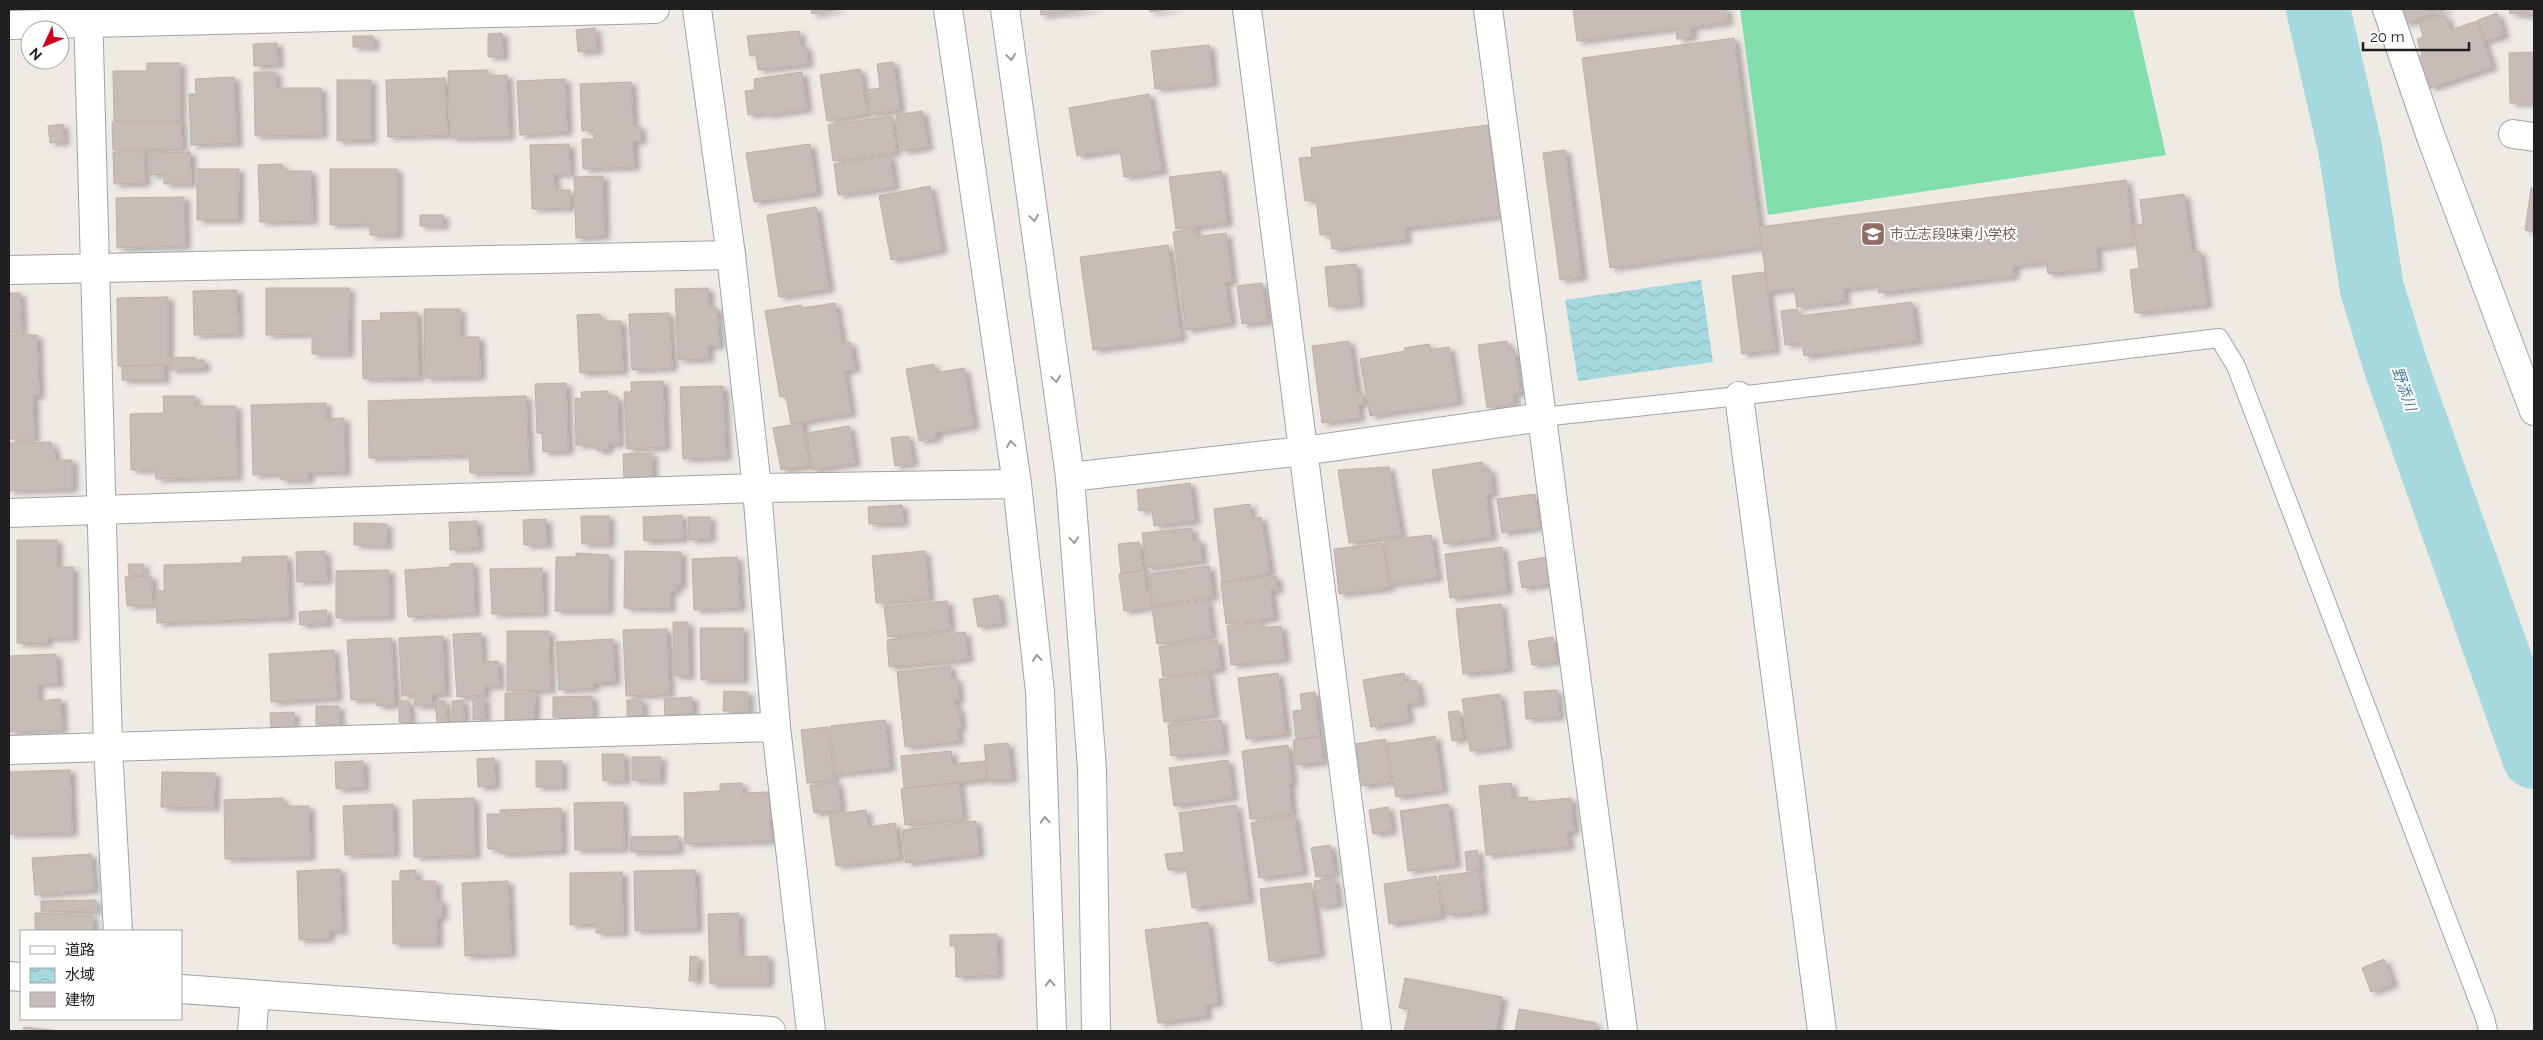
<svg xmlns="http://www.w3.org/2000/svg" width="2543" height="1040" font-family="Raleway,'Noto Sans JP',sans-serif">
<defs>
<pattern id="water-waves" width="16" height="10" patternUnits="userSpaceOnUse" patternTransform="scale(1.25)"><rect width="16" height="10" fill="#a5d9dd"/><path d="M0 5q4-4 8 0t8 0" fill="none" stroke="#8ebabd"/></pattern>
<filter id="shadow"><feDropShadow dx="5.5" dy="3" stdDeviation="2.5" flood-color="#0004"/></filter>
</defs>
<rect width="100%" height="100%" fill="#f0eae5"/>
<polygon fill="#83dead" points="1740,9 2133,9 2166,155 1768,215"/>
<polygon fill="url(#water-waves)" points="1701,280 1713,362 1578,381 1565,300"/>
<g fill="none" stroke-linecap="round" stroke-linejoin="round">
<polyline stroke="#a5d9dd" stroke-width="64" points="2318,9 2350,148 2372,289 2396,367 2534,757"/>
</g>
<g fill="#c7bcb8" stroke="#c1afa7" filter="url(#shadow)">
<polygon points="811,9 840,9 812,14"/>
<polygon points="1040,9 1093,9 1041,15"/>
<polygon points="1149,9 1173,9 1150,12"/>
<polygon points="1573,9 1726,9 1728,22 1691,27 1692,37 1677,39 1676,28 1577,41"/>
<polygon points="2400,9 2448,9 2405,24"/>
<polygon points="2510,9 2534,9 2534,16 2509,13"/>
<polygon points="2497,13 2504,35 2485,41 2478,20"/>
<polygon points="2445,15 2451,30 2477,21 2492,67 2430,88 2428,82 2419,85 2410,58 2422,55 2417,39 2423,37 2419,23"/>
<polygon points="595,28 597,51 578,52 576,30"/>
<polygon points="799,31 801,47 806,46 808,64 758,70 756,55 750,56 747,36"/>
<polygon points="502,33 503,57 488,57 488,34"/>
<polygon points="353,36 373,36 374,47 353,47"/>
<polygon points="1734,38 1762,247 1610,268 1582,58"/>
<polygon points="277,43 278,65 254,66 253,44"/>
<polygon points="1209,45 1213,83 1155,89 1151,51"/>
<polygon points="2534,52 2534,103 2510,103 2509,53"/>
<polygon points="893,62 900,110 870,114 867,90 880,88 877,64"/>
<polygon points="147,63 180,63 180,121 114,121 113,71 147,71"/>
<polygon points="860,69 867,114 827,121 820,75"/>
<polygon points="488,70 488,76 507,75 509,137 450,138 448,71"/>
<polygon points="254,72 276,72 276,88 321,88 322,135 255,136"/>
<polygon points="802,72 807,109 767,115 766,113 748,115 745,91 755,90 754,79"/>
<polygon points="234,77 237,143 191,145 189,94 196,94 195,79"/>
<polygon points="445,78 447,135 388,137 386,80"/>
<polygon points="565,79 567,132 520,135 517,81"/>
<polygon points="337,80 371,80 371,140 337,141"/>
<polygon points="631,82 633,126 640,126 641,141 633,141 634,167 583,169 582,139 594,139 593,130 582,131 580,84"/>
<polygon points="1149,94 1162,171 1124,177 1120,149 1077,156 1069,108"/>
<polygon points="922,111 928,147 902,151 896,115"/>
<polygon points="892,116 896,152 833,161 828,125"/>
<polygon points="112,122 181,122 182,149 113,150"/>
<polygon points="63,124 64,142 50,143 48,126"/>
<polygon points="1488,125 1500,216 1405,228 1406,240 1332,249 1330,233 1320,235 1316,199 1305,201 1299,158 1312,157 1311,148"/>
<polygon points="569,144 570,174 554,174 555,190 570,190 570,208 532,209 530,145"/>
<polygon points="810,144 817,193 754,202 746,153"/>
<polygon points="1565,150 1582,277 1560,280 1543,153"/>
<polygon points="144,151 145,183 114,184 113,152"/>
<polygon points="190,152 191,184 164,184 164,174 150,175 150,153"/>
<polygon points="890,156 894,187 838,195 834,164"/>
<polygon points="282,164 283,171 311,171 312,221 260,222 258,165"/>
<polygon points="197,169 239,169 238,220 197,220"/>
<polygon points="330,169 397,169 397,235 370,235 370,224 330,225"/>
<polygon points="1221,171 1227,223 1176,229 1169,177"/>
<polygon points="603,176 604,236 576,238 574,177"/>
<polygon points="2126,180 2134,243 2096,248 2098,268 2048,274 2046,262 2013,266 2014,276 1879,293 1878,285 1843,289 1845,301 1797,307 1794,288 1768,292 1759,227"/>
<polygon points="930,186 942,250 891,260 879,196"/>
<polygon points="2531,188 2534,188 2534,232 2525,230"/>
<polygon points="2184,194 2192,252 2200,251 2207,305 2135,313 2130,270 2139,268 2134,225 2143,224 2140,200"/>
<polygon points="184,197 185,246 117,248 116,198"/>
<polygon points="816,207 829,289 779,297 767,215"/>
<rect x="420" y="215" width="23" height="11"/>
<polygon points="1195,228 1196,237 1226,233 1232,281 1225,282 1231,323 1186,330 1173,232"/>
<polygon points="1168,245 1181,338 1093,350 1080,257"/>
<polygon points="1356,264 1359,304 1329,307 1325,267"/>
<polygon points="1765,272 1775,350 1742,354 1732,276"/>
<polygon points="1262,283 1267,322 1242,324 1237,286"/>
<polygon points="266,288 349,288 348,354 312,354 312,334 266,335"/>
<polygon points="708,288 709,308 717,308 719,346 708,346 708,359 678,360 675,289"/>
<polygon points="237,290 238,334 194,335 193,291"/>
<polygon points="9,293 20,293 22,333 9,333"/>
<polygon points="168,297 168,365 118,366 117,298"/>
<polygon points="1912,302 1917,341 1804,356 1802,343 1785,345 1781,311 1797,309 1798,316"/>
<polygon points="835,303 842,343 850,342 855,369 844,371 851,413 791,424 786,396 780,397 765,311 801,305 802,308"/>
<polygon points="424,309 460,309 460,337 479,337 480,377 425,378"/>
<polygon points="417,312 419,378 363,379 362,321 381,320 380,313"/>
<polygon points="669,313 672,368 632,370 629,314"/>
<polygon points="600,314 601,321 621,321 623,371 580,373 577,315"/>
<polygon points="9,335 37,335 39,395 33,396 34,439 9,439"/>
<polygon points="1349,341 1357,393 1362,392 1364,404 1358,404 1360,418 1322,423 1312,346"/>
<polygon points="1507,341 1508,350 1514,349 1520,393 1513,394 1515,404 1487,408 1478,345"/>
<polygon points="1429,344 1430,350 1449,347 1458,402 1370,416 1360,359 1405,351 1404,348"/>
<polygon points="195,357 195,360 204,360 204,369 170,370 170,358"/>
<polygon points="934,364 935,373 964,368 974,426 935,433 937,438 919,441 906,369"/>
<polygon points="164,365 164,380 122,380 122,366"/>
<polygon points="663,381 665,447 627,449 624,392 631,392 631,382"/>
<polygon points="566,383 568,451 543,452 542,433 537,433 535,384"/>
<polygon points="723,386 726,457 683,459 680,387"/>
<polygon points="608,391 608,397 618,397 619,444 608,444 608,450 597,451 597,445 576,445 575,398 582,399 581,392"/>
<polygon points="163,396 195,396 195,406 236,406 237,477 156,479 155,470 131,470 130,414 164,413"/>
<polygon points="526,396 529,472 470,473 469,455 369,458 368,401"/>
<polygon points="326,403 326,419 344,418 345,472 308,473 308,480 281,480 281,474 253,475 251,405"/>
<polygon points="802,423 809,466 781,470 773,428"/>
<polygon points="849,426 855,463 812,470 807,433"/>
<polygon points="908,436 913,463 895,466 891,438"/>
<polygon points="51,442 51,448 54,448 55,460 72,460 72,489 9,491 9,443"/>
<polygon points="652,453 652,479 624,479 623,454"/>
<polygon points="1482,462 1483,470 1490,469 1493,493 1486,495 1492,537 1444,544 1432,470"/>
<polygon points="1389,467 1401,535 1349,543 1338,470"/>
<polygon points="1190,483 1195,521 1154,526 1152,509 1139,511 1137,490"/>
<polygon points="1535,494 1540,527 1502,533 1497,499"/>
<polygon points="1250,504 1251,518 1261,517 1270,573 1222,582 1214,509"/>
<polygon points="902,505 903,523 869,524 868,507"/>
<polygon points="682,515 683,539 644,541 643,517"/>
<polygon points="581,516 609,516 609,544 582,544"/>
<polygon points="688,517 710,517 710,539 689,540"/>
<polygon points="546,519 547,545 524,545 523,520"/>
<polygon points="477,521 478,548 450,550 449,522"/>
<polygon points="354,523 387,524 387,546 354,545"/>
<polygon points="1192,528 1193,541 1200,540 1202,561 1147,568 1142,533"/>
<polygon points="1431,535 1437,578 1390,584 1384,540"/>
<polygon points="17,540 57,540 57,567 73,567 73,638 47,638 47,644 17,643"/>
<polygon points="1139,542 1143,570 1121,573 1118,544"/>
<polygon points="1383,543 1389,588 1339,594 1334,549"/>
<polygon points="1502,547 1507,591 1450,598 1445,554"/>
<polygon points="325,551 327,581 297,582 296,552"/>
<polygon points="625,551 681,552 681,585 676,585 676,591 670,591 670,609 624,608"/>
<polygon points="925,551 929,598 876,603 872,556"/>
<polygon points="576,553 609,555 608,611 555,611 556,557 576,557"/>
<polygon points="287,556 289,618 157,623 156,591 164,591 164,565 242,563 242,557"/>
<polygon points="737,557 740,608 694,610 692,559"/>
<polygon points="1546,557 1550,584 1522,588 1518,562"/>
<polygon points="473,563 475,613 408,617 405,570 450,567 450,564"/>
<polygon points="128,564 143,564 144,575 129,576"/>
<polygon points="1209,566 1213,597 1153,605 1149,574"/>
<polygon points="542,568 543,613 492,614 490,569"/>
<polygon points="389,570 389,617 336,618 336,571"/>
<polygon points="1144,570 1146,591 1150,591 1152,607 1124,611 1119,574"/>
<polygon points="151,576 153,605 127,606 125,577"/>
<polygon points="1276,576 1278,590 1270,590 1274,618 1226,624 1221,583"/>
<polygon points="998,595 1002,623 978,627 973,599"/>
<polygon points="1207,600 1212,636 1157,644 1152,608"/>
<polygon points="947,601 950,629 888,637 884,607"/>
<polygon points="1501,604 1508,669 1463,674 1456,609"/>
<polygon points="326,610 328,623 300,625 299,612"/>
<polygon points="673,622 688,622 689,676 674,676"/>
<polygon points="1260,622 1260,628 1281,626 1285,659 1231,665 1227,626"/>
<polygon points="700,628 743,628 743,680 701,680"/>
<polygon points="667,629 669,694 626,696 623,630"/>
<polygon points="507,631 549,631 550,690 507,691"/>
<polygon points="965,632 968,659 889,667 887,640"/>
<polygon points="481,633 482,662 498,661 499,686 484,686 485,695 457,697 453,634"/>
<polygon points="443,636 445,694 432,694 433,705 415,706 414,695 402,696 399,638"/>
<polygon points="1553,637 1557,661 1532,665 1528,641"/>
<polygon points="391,638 395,705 377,706 376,699 351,700 347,640"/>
<polygon points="613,639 615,682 593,683 594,688 559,690 556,642"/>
<polygon points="1217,640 1221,669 1163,677 1159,647"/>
<polygon points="334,650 337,698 271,702 269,654"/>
<polygon points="56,654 58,684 38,684 38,701 61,699 62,730 9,732 9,656"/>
<polygon points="950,666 952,679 957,679 959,699 955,699 956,709 959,708 961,728 957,728 959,741 905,747 897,672"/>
<polygon points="1209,673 1214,715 1164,722 1159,679"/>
<polygon points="1278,673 1286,734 1246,739 1238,678"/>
<polygon points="1404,673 1405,682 1416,680 1421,702 1406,705 1409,720 1371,727 1363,680"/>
<polygon points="1557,690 1559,717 1526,719 1524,692"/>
<polygon points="724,691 748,692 748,711 723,711"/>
<polygon points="1315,692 1319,736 1296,739 1293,711 1302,710 1300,694"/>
<polygon points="505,693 535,693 534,720 505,720"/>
<polygon points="1500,694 1507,746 1470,751 1462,699"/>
<polygon points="592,696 593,717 553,717 553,697"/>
<polygon points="692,697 693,713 665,715 664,699"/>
<polygon points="484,698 485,719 473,720 473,699"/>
<polygon points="463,700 464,721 453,722 452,701"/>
<polygon points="627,700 642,700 643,715 627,716"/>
<polygon points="399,701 409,701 410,723 399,722"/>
<polygon points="435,701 445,701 447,722 437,723"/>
<rect x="316" y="706" width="23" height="19"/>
<polygon points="1459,711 1463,739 1452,741 1448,712"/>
<polygon points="294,712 294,727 271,728 270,713"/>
<polygon points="885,720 890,768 835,774 830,726"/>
<polygon points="1221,720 1224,751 1171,756 1168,725"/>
<polygon points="828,727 834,780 807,783 801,730"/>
<polygon points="1435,736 1443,790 1396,797 1387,744"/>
<polygon points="1320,737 1323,762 1296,765 1293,740"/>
<polygon points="1385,739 1391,782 1362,786 1355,744"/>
<polygon points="1008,743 1012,779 988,781 984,745"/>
<polygon points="1288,745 1292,783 1289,783 1292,814 1250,819 1242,751"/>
<polygon points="951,751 953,764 985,761 987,779 904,788 901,756"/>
<polygon points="602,754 624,754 625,781 603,781"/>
<polygon points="632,757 661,757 660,781 632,780"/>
<polygon points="494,758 495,786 478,787 477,759"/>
<polygon points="1228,760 1233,797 1174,806 1169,768"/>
<polygon points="363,761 364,788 336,789 335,762"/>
<rect x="536" y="761" width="26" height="26"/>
<polygon points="70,770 72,833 9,834 9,772"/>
<polygon points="162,772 215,773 214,808 161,807"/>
<polygon points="837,782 841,810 814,813 810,786"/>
<polygon points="742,783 742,793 769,792 771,841 685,844 684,793 720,791 720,784"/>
<polygon points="959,783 963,819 905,825 901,789"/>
<polygon points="1511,783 1512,798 1527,797 1528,802 1571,798 1574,831 1567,832 1569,847 1486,855 1479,786"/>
<polygon points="283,798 283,806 309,806 310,857 225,859 224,800"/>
<polygon points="474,798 475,855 414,857 413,800"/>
<polygon points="623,802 624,849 575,850 574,803"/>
<polygon points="393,804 394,854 345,855 343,806"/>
<polygon points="1448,804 1456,864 1408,871 1400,811"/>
<polygon points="1236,805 1249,900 1192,908 1186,867 1168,870 1165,854 1184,852 1179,813"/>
<polygon points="1388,807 1392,831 1373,834 1369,810"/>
<polygon points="561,808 562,851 500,854 500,849 488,849 487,814 500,814 500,810"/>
<polygon points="866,810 868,827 895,823 900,858 836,866 829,815"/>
<polygon points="1294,816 1303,872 1259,878 1251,823"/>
<polygon points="976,821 979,854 906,863 902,830"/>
<polygon points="678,836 678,851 631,852 630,837"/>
<polygon points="1330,845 1335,874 1316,877 1311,848"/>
<polygon points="1477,850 1480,869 1467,871 1465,852"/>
<polygon points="91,854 94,890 35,895 32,858"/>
<polygon points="340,869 342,931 329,931 329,939 299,940 297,871"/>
<polygon points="416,870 416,881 436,881 436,901 442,901 442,917 437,917 437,944 393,944 392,881 400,881 400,871"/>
<polygon points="695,870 697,929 635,931 634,871"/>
<polygon points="1479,871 1483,911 1447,915 1446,903 1442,904 1439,876"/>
<polygon points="622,872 623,933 596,933 596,924 570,925 570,873"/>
<polygon points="1436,876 1442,916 1389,924 1384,884"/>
<polygon points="1334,878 1338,904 1318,907 1314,881"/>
<polygon points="508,881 511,954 465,956 462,883"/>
<polygon points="1311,883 1320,954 1269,961 1260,889"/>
<polygon points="96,900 96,911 41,912 41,901"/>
<polygon points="35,913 93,916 93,931 35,931"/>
<polygon points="739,913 740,957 768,956 768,984 710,984 708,914"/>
<polygon points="1208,922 1218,1003 1205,1005 1207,1016 1158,1023 1145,930"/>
<polygon points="997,934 998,975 956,977 955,945 950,946 950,935"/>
<polygon points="690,956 698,957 697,981 689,981"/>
<polygon points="2384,959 2393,984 2371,992 2362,968"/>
<polygon points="1405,978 1502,997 1496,1031 1404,1031 1409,1009 1399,1008"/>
<polygon points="1519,1009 1596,1023 1594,1031 1515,1031"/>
<polygon points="24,1027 51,1030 23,1031"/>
</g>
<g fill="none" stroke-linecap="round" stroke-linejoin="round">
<defs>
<polyline id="service" points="1542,417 1739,396 2219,338 2236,366 2485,1018 2488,1031"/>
<g id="minor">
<polyline points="88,9 108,747 118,931"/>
<polyline points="697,9 731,255 757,488 776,727 811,1031"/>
<polyline points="1247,9 1377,1031"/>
<polyline points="1488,9 1623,1031"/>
<polyline points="2387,9 2431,137 2534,411"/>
<polyline points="9,25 655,9"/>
<polyline points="2513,134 2534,137"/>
<polyline points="9,270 731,255"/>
<polyline points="1739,396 1822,1031"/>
<polyline points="1070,477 1303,451 1542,417"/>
<polyline points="9,513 757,488 1017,484"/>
<polyline points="9,750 776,727"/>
<polyline points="252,1031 255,996"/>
</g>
<g id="tertiary">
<polyline points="948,9 1017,484 1040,692 1052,1031"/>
<polyline points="1005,9 1070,477 1092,769 1096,1031"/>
<polyline points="9,976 21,977"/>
<polyline points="181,989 771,1031"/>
</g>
</defs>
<use href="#service" stroke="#a3a3a3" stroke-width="20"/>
<use href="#minor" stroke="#a3a3a3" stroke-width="30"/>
<use href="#tertiary" stroke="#a3a3a3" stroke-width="30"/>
<use href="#service" stroke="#fff" stroke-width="18"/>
<use href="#minor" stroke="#fff" stroke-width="28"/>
<use href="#tertiary" stroke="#fff" stroke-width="28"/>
</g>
<defs><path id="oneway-chevron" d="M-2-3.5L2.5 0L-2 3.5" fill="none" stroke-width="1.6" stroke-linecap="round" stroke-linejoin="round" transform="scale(1.25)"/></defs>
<g stroke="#9a9a9a">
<use href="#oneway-chevron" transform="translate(1011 57) rotate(82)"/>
<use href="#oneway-chevron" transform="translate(1034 218) rotate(82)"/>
<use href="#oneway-chevron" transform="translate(1056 379) rotate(82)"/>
<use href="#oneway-chevron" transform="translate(1011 444) rotate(-98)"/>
<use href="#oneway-chevron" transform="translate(1074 540) rotate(86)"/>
<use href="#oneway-chevron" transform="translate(1037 658) rotate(-96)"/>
<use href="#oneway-chevron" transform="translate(1045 820) rotate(-92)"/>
<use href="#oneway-chevron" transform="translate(1050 983) rotate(-92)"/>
</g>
<defs>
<symbol id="school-square" viewBox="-11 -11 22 22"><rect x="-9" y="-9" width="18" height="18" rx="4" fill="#8d6e63" stroke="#fff"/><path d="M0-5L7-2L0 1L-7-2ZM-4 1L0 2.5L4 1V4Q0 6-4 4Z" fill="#fff"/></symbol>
</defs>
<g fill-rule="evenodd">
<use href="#school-square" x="1859" y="220" width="28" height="28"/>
</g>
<g text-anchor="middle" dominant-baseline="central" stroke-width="4" stroke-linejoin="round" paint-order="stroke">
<g font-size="14" fill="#785e54" stroke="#fff" text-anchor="start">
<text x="1890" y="234">市立志段味東小学校</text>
</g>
<g font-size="15" font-style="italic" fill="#427a97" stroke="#fff">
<text transform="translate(2404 389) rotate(71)">野添川</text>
</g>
</g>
<rect width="2543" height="1040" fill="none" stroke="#1f1f1f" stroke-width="20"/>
<rect x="20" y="930" width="162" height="90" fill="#ffffff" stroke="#a5a5a5"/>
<rect x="30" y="946" width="25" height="8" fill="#ffffff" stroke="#a5a5a5"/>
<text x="65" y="955" font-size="15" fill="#1f1f1f">道路</text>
<rect x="30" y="968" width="25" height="15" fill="url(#water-waves)" stroke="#a5a5a5"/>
<text x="65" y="980" font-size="15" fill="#1f1f1f">水域</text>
<rect x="30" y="992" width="25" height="15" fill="#c7bcb8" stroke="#a5a5a5"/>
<text x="65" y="1005" font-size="15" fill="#1f1f1f">建物</text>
<g transform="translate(45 45) rotate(226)"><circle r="24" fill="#ffffff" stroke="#a5a5a5"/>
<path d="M0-4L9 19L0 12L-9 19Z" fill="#cd0020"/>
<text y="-8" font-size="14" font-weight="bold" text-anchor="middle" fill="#1f1f1f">N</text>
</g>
<path d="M2363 42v8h106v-8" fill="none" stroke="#1f1f1f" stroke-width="2.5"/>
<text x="2370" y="42" font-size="15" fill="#1f1f1f" stroke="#ffffff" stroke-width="4" paint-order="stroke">20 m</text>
</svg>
